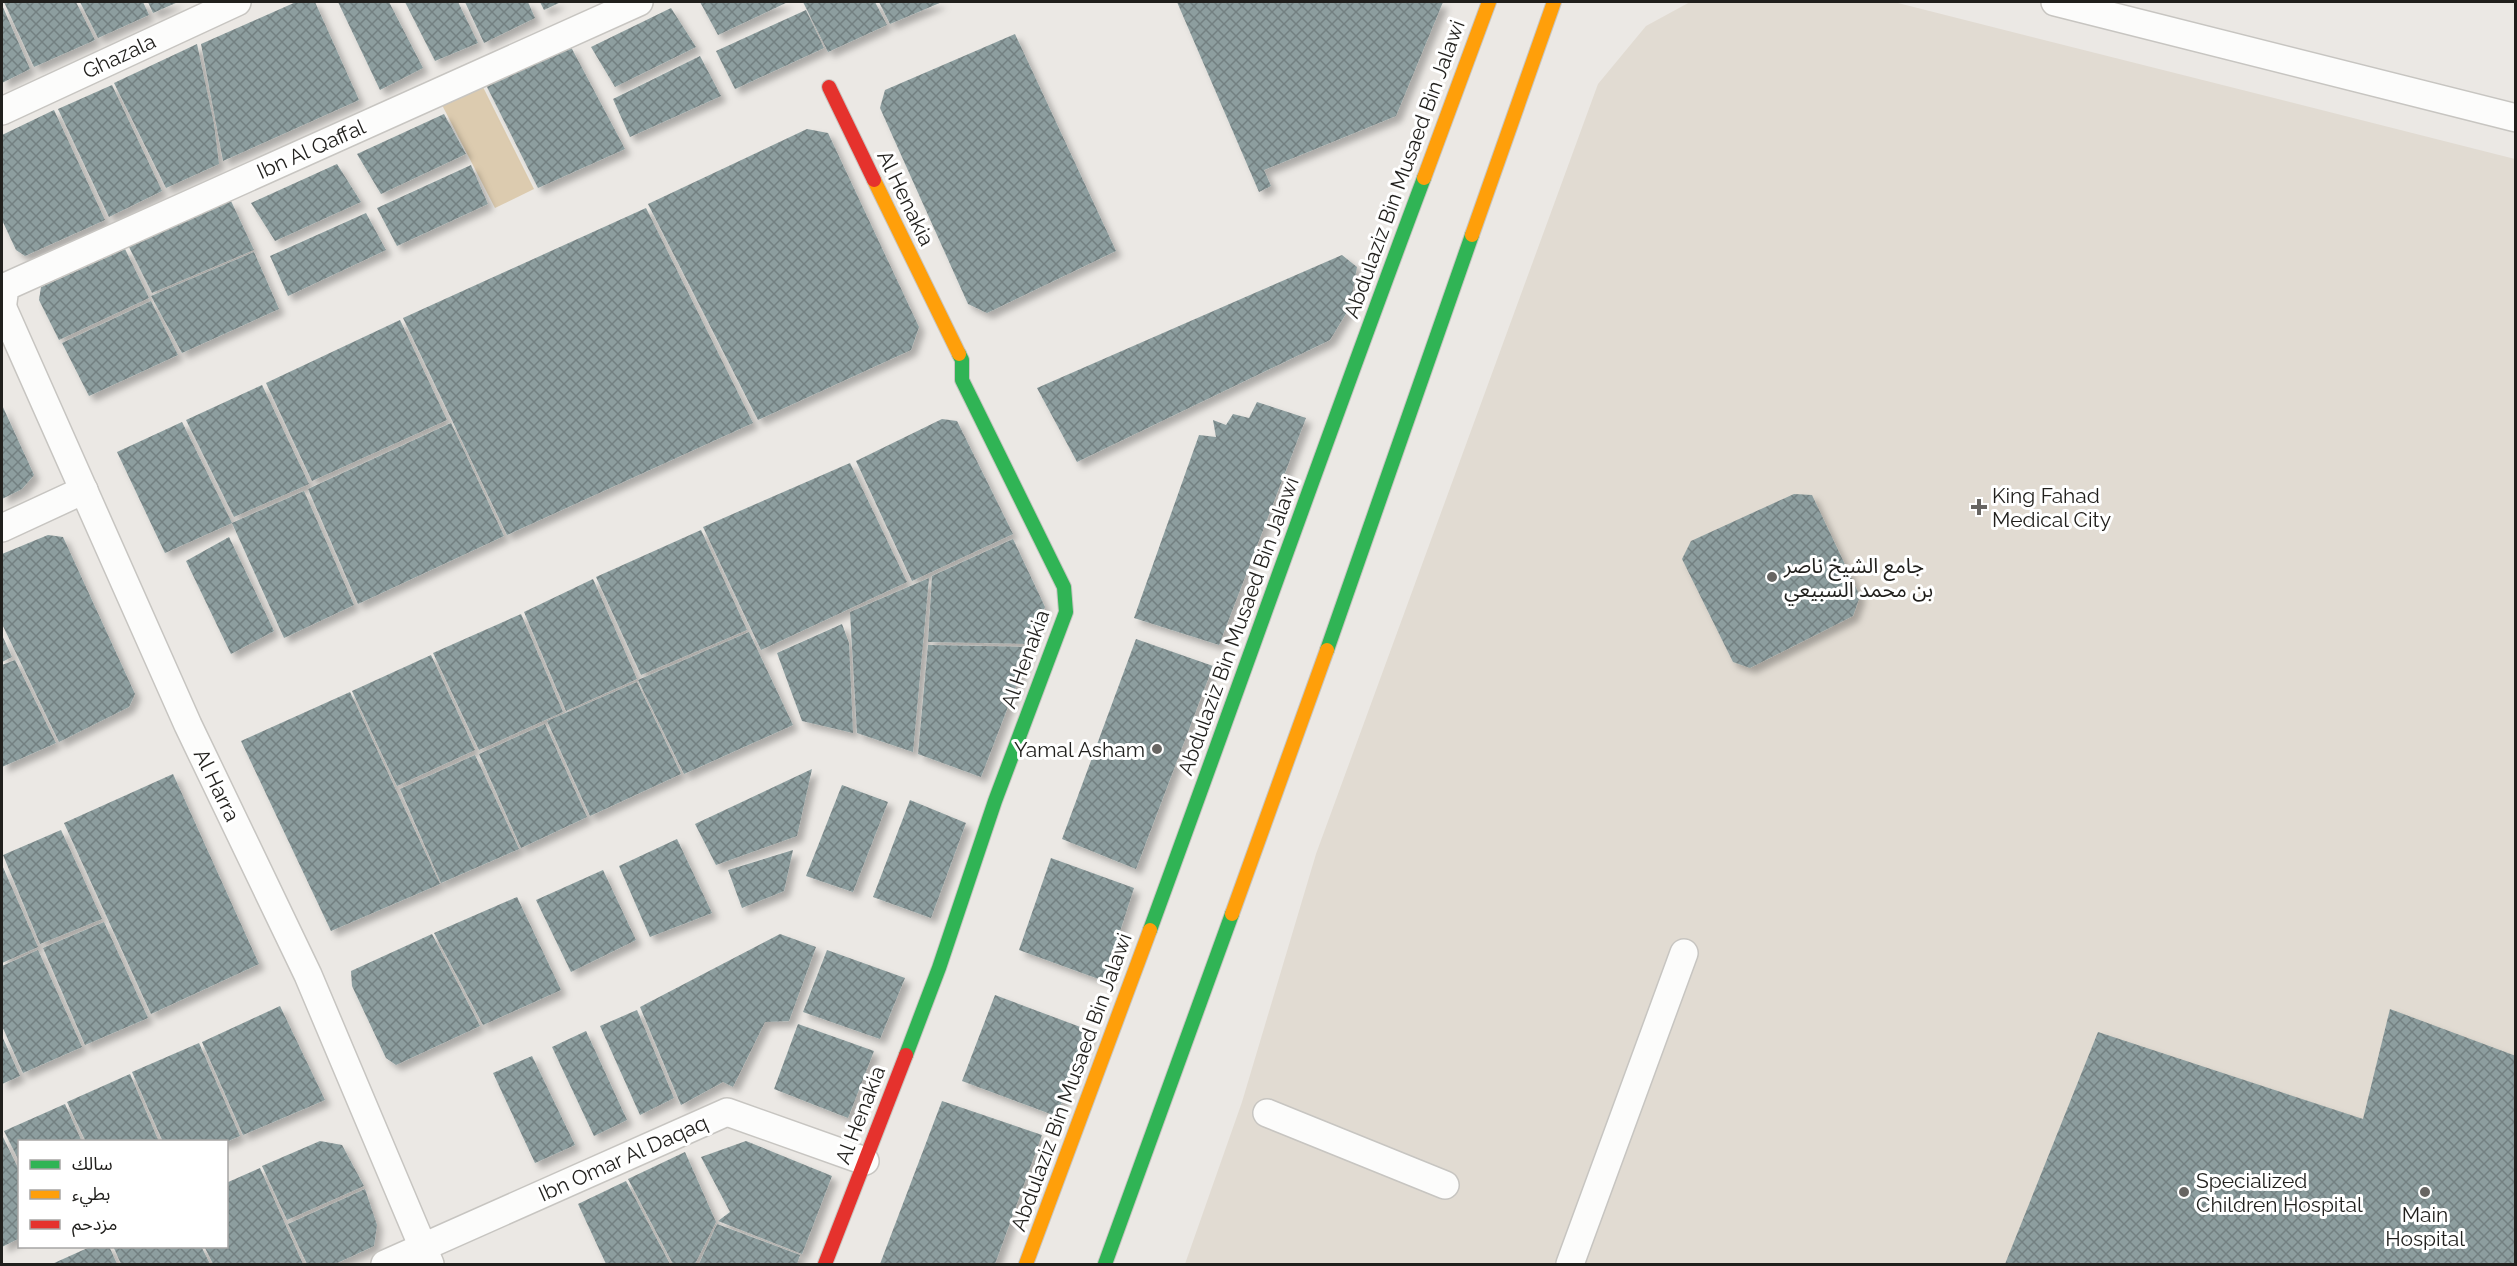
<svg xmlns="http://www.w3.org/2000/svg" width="2517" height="1266" font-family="Raleway,'Noto Sans Arabic',sans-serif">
<defs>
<pattern id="building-cross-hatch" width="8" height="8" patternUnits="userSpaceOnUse" patternTransform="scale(1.5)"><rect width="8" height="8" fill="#8d9e9f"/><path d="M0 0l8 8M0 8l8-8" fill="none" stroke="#738081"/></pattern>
<filter id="shadow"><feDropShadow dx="5.5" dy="5.5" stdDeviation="3" flood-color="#0004"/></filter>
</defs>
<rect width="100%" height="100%" fill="#ebe8e4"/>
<polygon fill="#e1dbd2" points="1690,2 1894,2 2515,159 2515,1264 1185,1264 1242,1102 1316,854 1598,84 1646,26"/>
<polygon fill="#dccbaf" points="483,87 534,189 495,208 442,105"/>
<g fill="url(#building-cross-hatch)" filter="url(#shadow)">
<polygon points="4,2 76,2 95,40 34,67"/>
<polygon points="80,2 143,2 149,15 98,38"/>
<polygon points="148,2 178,2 153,13"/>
<polygon points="296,2 315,2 359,100 223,161 201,44"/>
<polygon points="338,2 389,2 423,68 380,90"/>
<polygon points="405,2 458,2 478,43 435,61"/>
<polygon points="465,2 528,2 535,18 484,43"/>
<polygon points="540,2 561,2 544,10"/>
<polygon points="700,2 788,2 718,35"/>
<polygon points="803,2 875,2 887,25 828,52"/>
<polygon points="879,2 942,2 890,24"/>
<polygon points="1177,2 1443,2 1396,116 1264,170 1271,186 1259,192"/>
<polygon points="2,5 30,69 2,83"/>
<polygon points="671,8 696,47 615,87 591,47"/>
<polygon points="806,10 824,48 735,89 716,51"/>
<polygon points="1015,34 1116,251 987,313 968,304 880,108 885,90"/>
<polygon points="197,44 214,124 219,164 166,188 114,83"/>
<polygon points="571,47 625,149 538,188 486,85"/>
<polygon points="700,56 721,96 630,137 613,99"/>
<polygon points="112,85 162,191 109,217 58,109"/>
<polygon points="54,110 105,220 25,256 16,250 2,220 2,135"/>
<polygon points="444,114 466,154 381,194 357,154"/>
<polygon points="807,129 828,133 919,327 911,350 758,420 648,204"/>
<polygon points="337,164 361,202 275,241 251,203"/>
<polygon points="471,165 488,204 397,246 377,208"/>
<polygon points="231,201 254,250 152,293 129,247"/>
<polygon points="646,208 753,423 507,535 403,318"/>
<polygon points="366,213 386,250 288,296 270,256"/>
<polygon points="125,249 149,298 59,340 39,300 41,287"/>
<polygon points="254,252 279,309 182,353 151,296"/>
<polygon points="1342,255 1357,267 1350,307 1330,340 1077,462 1037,388"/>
<polygon points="151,301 178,355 89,396 62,343"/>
<polygon points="400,320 447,420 312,481 266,383"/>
<polygon points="262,385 309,484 234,517 186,420"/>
<polygon points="1257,402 1306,418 1219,645 1134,618 1199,435 1216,437 1213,420 1226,425 1233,414 1249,418"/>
<polygon points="2,405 34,475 22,489 2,499"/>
<polygon points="942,419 957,421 1013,534 912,581 856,461"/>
<polygon points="182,422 232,523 165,553 117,452"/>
<polygon points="451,423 504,536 358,604 308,489"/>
<polygon points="850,463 907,582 761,650 703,527"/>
<polygon points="304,491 354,605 284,638 232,523"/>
<polygon points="1794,494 1812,495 1860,596 1853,616 1750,668 1733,662 1682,559 1691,541"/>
<polygon points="701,530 747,630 641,675 596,577"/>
<polygon points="48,535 63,537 135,694 129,707 59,742 2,624 2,554"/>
<polygon points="229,537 274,631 231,654 186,561"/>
<polygon points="1013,539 1045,607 1030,644 928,642 932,576"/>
<polygon points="929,578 913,752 857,733 850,612"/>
<polygon points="593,579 637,679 566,711 524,612"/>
<polygon points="521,614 563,712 479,750 433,653"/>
<polygon points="842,624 849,643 853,733 802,721 777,653"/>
<polygon points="749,632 793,725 684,774 638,680"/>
<polygon points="2,635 12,657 2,662"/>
<polygon points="1136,639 1213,666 1136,869 1062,839"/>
<polygon points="928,645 1031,647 981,777 918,754"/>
<polygon points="431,655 475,750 397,786 352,691"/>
<polygon points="15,660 56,743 2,767 2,665"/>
<polygon points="637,682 681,774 590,816 547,721"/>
<polygon points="350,692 440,884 331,931 241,741"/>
<polygon points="545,724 587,817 521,848 479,754"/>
<polygon points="475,755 519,849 441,883 400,789"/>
<polygon points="812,769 797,836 716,865 695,824"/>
<polygon points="173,774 259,964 151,1014 64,823"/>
<polygon points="842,785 888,802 853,892 806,876"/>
<polygon points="910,800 966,823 931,918 873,897"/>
<polygon points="61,830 102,919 40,944 3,855"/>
<polygon points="677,839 712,913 650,937 619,866"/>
<polygon points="793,850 784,891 742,908 728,870"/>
<polygon points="1051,858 1134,888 1104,981 1019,950"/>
<polygon points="2,865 38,947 2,963"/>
<polygon points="603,870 636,940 571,972 536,900"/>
<polygon points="517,897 561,990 483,1025 434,933"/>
<polygon points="104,922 148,1018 85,1045 43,948"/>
<polygon points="432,934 480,1026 396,1065 386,1058 352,986 351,971"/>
<polygon points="780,934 816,947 789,1021 765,1022 733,1087 723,1082 681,1105 640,1007"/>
<polygon points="38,950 82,1047 23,1073 2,1026 2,966"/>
<polygon points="827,950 905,978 880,1039 803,1012"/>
<polygon points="995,995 1091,1031 1056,1116 962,1081"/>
<polygon points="280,1006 325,1100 243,1135 202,1042"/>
<polygon points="2390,1009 2516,1056 2516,1264 2005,1264 2098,1032 2363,1119"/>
<polygon points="637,1010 674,1098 640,1115 600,1026"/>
<polygon points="798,1024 874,1051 848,1118 774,1089"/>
<polygon points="586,1031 627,1120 594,1136 552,1047"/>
<polygon points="2,1036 20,1076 2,1084"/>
<polygon points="199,1043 240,1136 226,1142 163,1142 132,1072"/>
<polygon points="532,1056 575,1145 535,1163 493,1073"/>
<polygon points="130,1074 159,1142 86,1142 67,1102"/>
<polygon points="942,1101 1042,1135 995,1264 880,1264"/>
<polygon points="65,1104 82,1142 20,1142 20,1163 4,1131"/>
<polygon points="2,1135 20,1172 20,1238 2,1247"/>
<polygon points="320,1141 342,1145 364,1186 287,1220 262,1166"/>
<polygon points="746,1141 832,1176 802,1254 718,1221 730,1212 701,1157"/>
<polygon points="685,1152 716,1222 695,1264 673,1264 628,1179"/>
<polygon points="260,1168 303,1264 213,1264 204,1246 226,1246 226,1183"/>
<polygon points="626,1181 670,1264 606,1264 578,1204"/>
<polygon points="365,1189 377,1225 374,1246 335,1264 307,1264 288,1224"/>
<polygon points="717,1224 800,1255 797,1264 699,1264"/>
<polygon points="92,1246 109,1246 117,1264 52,1264"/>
<polygon points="113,1246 201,1246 210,1264 121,1264"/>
</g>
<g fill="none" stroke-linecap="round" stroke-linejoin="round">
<defs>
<g id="street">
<polyline points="2055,2 2516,118"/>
<polyline points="2,111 237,2"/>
<polyline points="2,306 188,725 308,975 430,1264"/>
<polyline points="2,310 5,287 639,2"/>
<polyline points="2,528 84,490"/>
<polyline points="1267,1113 1445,1185"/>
<polyline points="385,1264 727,1112 865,1161"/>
<polyline points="1570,1264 1684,953"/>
</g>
<g id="fast">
<polyline points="1327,650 1472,235"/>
<path d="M 1150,930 C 1242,679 1330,428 1424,178"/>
<polyline points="906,1055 939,968 995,801 1066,612 1064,587 962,380 962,360 959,354"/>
<polyline points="1105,1264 1232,914"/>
</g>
<g id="slow">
<polyline points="1424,178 1489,2"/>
<polyline points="874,180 959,354"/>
<polyline points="1472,235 1554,2"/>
<polyline points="1232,914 1327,650"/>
<polyline points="1026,1264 1150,930"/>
</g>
<g id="jam">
<polyline points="829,87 874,180"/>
<polyline points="825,1264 906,1055"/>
</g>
</defs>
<use href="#street" stroke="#c7c5c1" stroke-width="30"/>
<use href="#fast" stroke="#c7c5c1" stroke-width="16"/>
<use href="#slow" stroke="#c7c5c1" stroke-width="16"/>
<use href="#jam" stroke="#c7c5c1" stroke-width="16"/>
<use href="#street" stroke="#fcfcfb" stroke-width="27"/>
<use href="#fast" stroke="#30b455" stroke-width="14"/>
<use href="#slow" stroke="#ff9f0a" stroke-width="14"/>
<use href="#jam" stroke="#e5322d" stroke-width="14"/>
</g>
<g fill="#676562" stroke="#fff" stroke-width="2">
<path d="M1976 498h6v6h6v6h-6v6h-6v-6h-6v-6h6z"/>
<circle cx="1772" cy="577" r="6"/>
<circle cx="1157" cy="749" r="6"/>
<circle cx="2184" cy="1192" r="6"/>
<circle cx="2425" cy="1192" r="6"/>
</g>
<g text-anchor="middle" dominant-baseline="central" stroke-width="6" stroke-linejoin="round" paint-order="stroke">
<g font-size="21" fill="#201f1c" stroke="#fff">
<text transform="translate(119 56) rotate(-25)">Ghazala</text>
<text transform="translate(311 149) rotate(-24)">Ibn Al Qaffal</text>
<text transform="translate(1404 169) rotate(-70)">Abdulaziz Bin Musaed Bin Jalawi</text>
<text transform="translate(906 198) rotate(64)">Al Henakia</text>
<text transform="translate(1238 626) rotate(-70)">Abdulaziz Bin Musaed Bin Jalawi</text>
<text transform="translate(1025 659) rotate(-70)">Al Henakia</text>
<text transform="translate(217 785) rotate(64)">Al Harra</text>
<text transform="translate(1071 1082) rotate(-70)">Abdulaziz Bin Musaed Bin Jalawi</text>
<text transform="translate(860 1115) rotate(-69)">Al Henakia</text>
<text transform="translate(623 1158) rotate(-24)">Ibn Omar Al Daqaq</text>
</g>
<g font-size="21" fill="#201f1c" stroke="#fff" text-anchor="start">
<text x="1992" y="495">King Fahad<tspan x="1992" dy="24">Medical City</tspan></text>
<text x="1784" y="565">جامع الشيخ ناصر<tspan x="1784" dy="24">بن محمد السبيعي</tspan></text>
<text x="1145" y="749" text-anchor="end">Yamal Asham</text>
<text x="2196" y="1180">Specialized<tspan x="2196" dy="24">Children Hospital</tspan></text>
<text x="2425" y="1214" text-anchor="middle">Main<tspan x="2425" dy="24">Hospital</tspan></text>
</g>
</g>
<rect width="2517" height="1266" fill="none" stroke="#201f1c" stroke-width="6"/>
<rect x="18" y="1140" width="210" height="108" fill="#ffffff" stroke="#a6a5a4" stroke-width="1.5"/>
<rect x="30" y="1160" width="30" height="9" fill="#30b455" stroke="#a6a5a4" stroke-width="1.5"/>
<text x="72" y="1170" font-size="18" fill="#201f1c">سالك</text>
<rect x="30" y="1190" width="30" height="9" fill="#ff9f0a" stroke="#a6a5a4" stroke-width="1.5"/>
<text x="72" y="1200" font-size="18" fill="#201f1c">بطيء</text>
<rect x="30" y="1220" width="30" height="9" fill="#e5322d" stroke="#a6a5a4" stroke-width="1.5"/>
<text x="72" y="1230" font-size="18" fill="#201f1c">مزدحم</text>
</svg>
